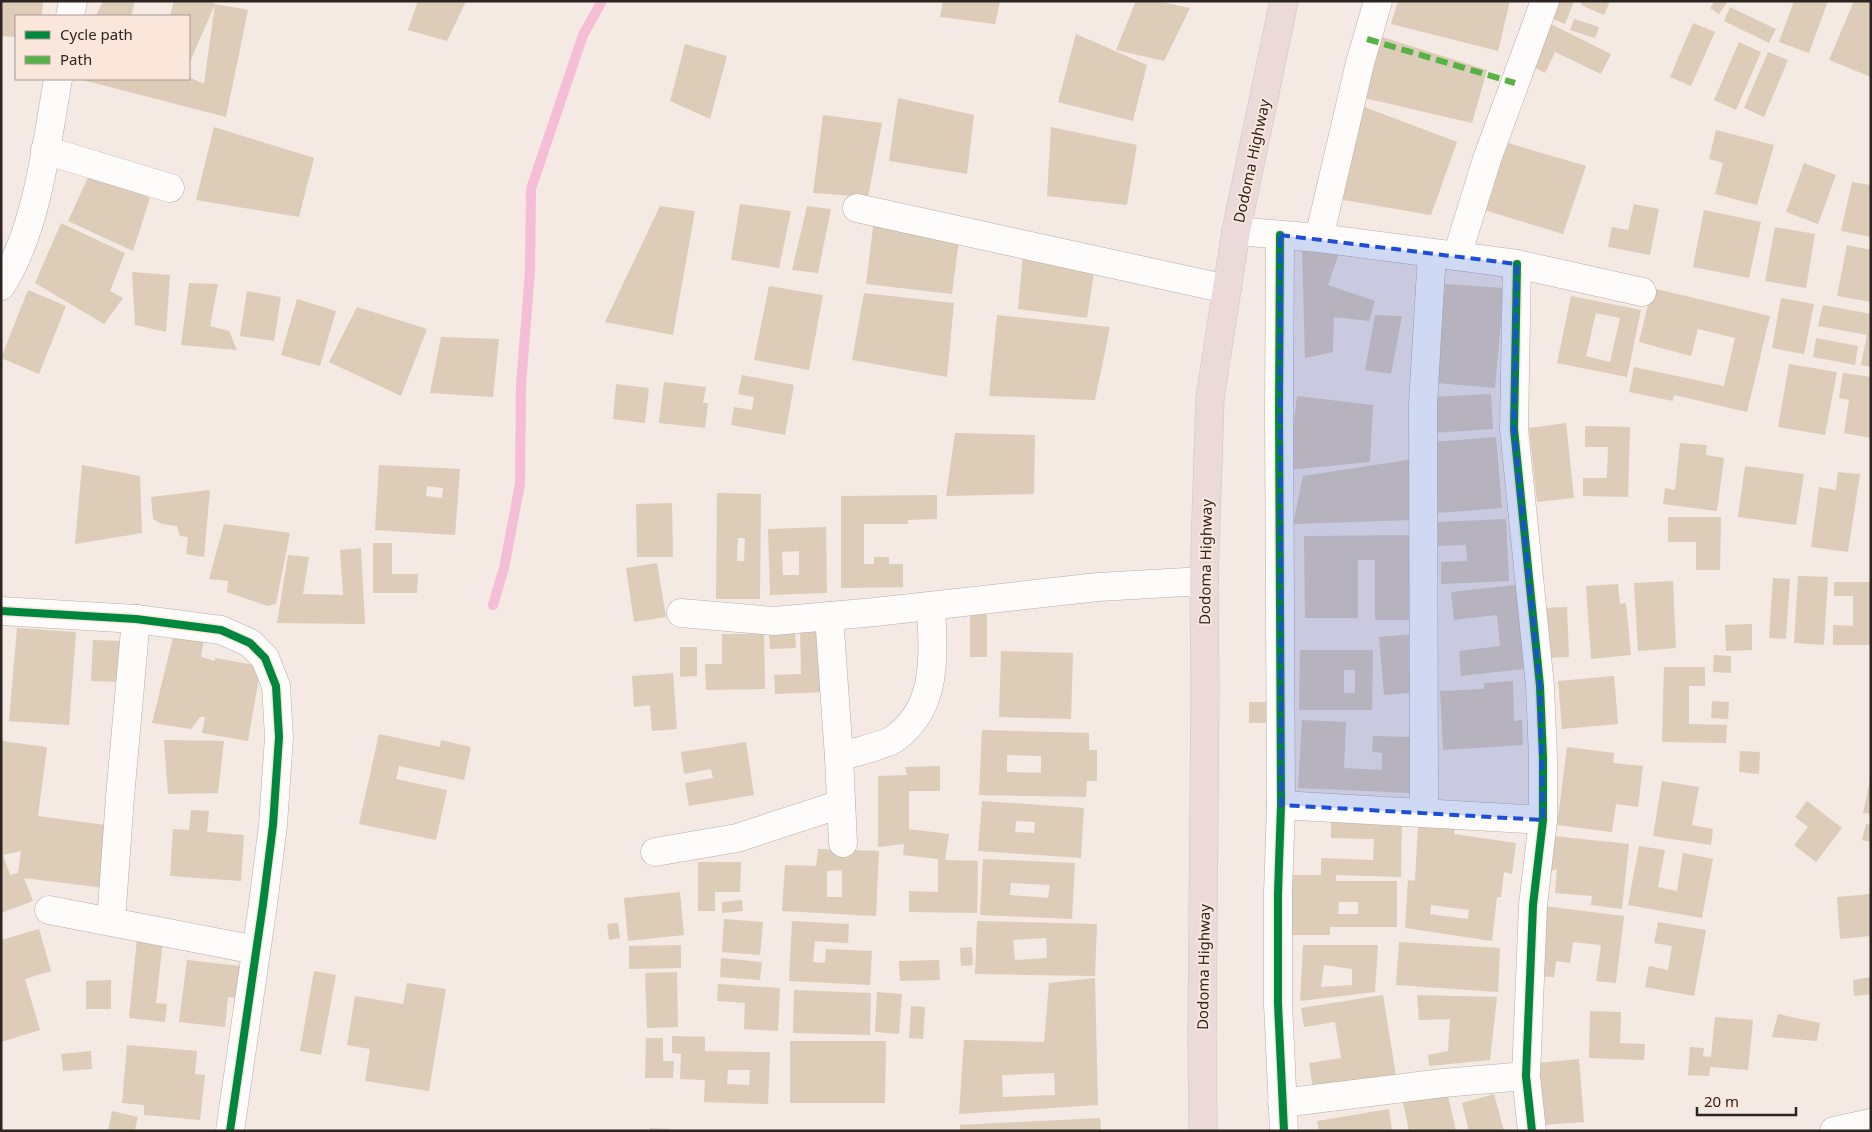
<svg xmlns="http://www.w3.org/2000/svg" width="1872" height="1132" font-family="'Noto Sans',sans-serif">
<rect width="100%" height="100%" fill="#f4e9e3"/>
<g fill="none" stroke-linecap="round" stroke-linejoin="round">
<polyline stroke="#f5bdd6" stroke-width="10" points="493,605 504,568 520,484 521,385 530,271 531,189 583,35 602,1"/>
</g>
<g fill="#dcccb8" fill-rule="evenodd">
<polygon points="1,1 43,1 42,16 16,16 16,37 1,36"/>
<polygon points="103,1 135,1 131,16 96,16"/>
<polygon points="174,1 210,1 215,4 189,64 189,16 170,16"/>
<polygon points="418,1 466,1 447,41 408,30"/>
<polygon points="943,1 1000,1 995,24 940,17"/>
<polygon points="1136,1 1156,1 1190,8 1164,61 1116,50"/>
<polygon points="1398,1 1510,1 1498,51 1391,24"/>
<polygon points="1553,1 1574,1 1565,24 1547,17"/>
<polygon points="1582,1 1610,1 1604,15 1581,5"/>
<polygon points="1715,1 1728,1 1719,14 1710,8"/>
<polygon points="1794,1 1828,1 1809,53 1779,42"/>
<polygon points="1854,1 1871,1 1871,77 1829,60"/>
<polygon points="215,4 248,10 226,117 79,79 189,79 189,77 204,84"/>
<polygon points="1730,7 1776,29 1769,43 1724,21"/>
<polygon points="1574,19 1599,27 1595,38 1570,30"/>
<polygon points="1545,21 1611,54 1601,74 1555,52 1545,73 1525,63"/>
<polygon points="1693,23 1715,32 1691,86 1670,77"/>
<polygon points="1076,34 1147,65 1133,121 1058,102"/>
<polygon points="1376,35 1487,70 1472,123 1360,97"/>
<polygon points="1739,42 1761,52 1736,110 1714,100"/>
<polygon points="685,44 727,56 710,119 670,101"/>
<polygon points="1768,52 1788,60 1764,117 1744,108"/>
<polygon points="898,98 974,115 967,174 889,161"/>
<polygon points="1354,103 1457,142 1431,215 1326,197"/>
<polygon points="823,115 882,123 868,197 813,193"/>
<polygon points="214,127 314,158 299,217 196,200"/>
<polygon points="1051,127 1137,145 1127,205 1047,196"/>
<polygon points="1716,130 1774,145 1757,205 1715,194 1723,163 1709,159"/>
<polygon points="1508,143 1586,166 1563,234 1481,209"/>
<polygon points="1804,163 1836,175 1818,224 1786,212"/>
<polygon points="90,173 150,198 133,251 68,221"/>
<polygon points="1852,182 1871,185 1871,237 1841,231"/>
<polygon points="740,204 791,211 779,268 731,260"/>
<polygon points="1634,204 1659,209 1650,255 1608,247 1612,227 1628,230"/>
<polygon points="660,206 695,211 673,335 605,322"/>
<polygon points="807,206 831,209 818,273 792,270"/>
<polygon points="1704,210 1761,222 1749,278 1693,267"/>
<polygon points="874,220 960,232 952,294 866,284"/>
<polygon points="61,223 125,253 110,291 123,298 104,324 35,283"/>
<polygon points="1775,227 1815,234 1806,288 1765,281"/>
<polygon points="1847,245 1871,250 1871,302 1837,296"/>
<polygon points="1302,248 1339,253 1328,285 1375,301 1369,321 1334,317 1333,352 1305,358"/>
<polygon points="1023,254 1095,266 1087,318 1018,309"/>
<polygon points="132,272 170,275 166,332 135,325"/>
<polygon points="189,283 218,284 210,326 229,331 237,350 181,345"/>
<polygon points="1445,284 1504,288 1495,388 1437,383"/>
<polygon points="769,286 823,295 809,370 754,360"/>
<polygon points="1652,288 1770,316 1747,412 1674,395 1673,401 1629,392 1634,367 1724,386 1735,338 1698,329 1691,356 1639,342"/>
<polygon points="28,290 66,306 39,374 1,358"/>
<polygon points="247,291 281,297 274,341 240,336"/>
<polygon points="864,293 954,303 947,377 852,360"/>
<path d="M 1571,296 L 1641,310 L 1627,377 L 1557,363 ZM 1596,313 L 1620,318 L 1610,362 L 1586,356 Z"/>
<polygon points="1781,298 1814,304 1804,354 1772,348"/>
<polygon points="297,299 336,311 320,366 281,355"/>
<polygon points="1823,305 1871,314 1871,367 1861,365 1867,335 1818,326"/>
<polygon points="357,307 427,329 401,396 329,362"/>
<polygon points="997,315 1110,327 1095,400 989,396"/>
<polygon points="1375,315 1402,316 1391,374 1365,370"/>
<polygon points="441,337 499,339 493,397 430,393"/>
<polygon points="1816,338 1858,346 1855,365 1813,357"/>
<polygon points="1789,364 1837,372 1825,435 1778,427"/>
<polygon points="1843,373 1871,377 1871,438 1844,433 1849,400 1839,398"/>
<polygon points="742,375 794,385 785,435 731,425 734,407 752,410 754,397 738,394"/>
<polygon points="664,382 706,387 703,403 708,403 705,428 659,423"/>
<polygon points="616,384 649,388 645,423 613,419"/>
<polygon points="1491,394 1493,429 1433,433 1431,397"/>
<polygon points="1297,396 1373,405 1370,462 1288,470"/>
<polygon points="1566,423 1574,498 1537,502 1529,428"/>
<polygon points="1585,426 1630,427 1628,497 1583,496 1583,478 1607,478 1608,447 1585,447"/>
<polygon points="955,433 1035,435 1034,494 946,496"/>
<polygon points="1496,437 1502,508 1437,513 1432,442"/>
<polygon points="1680,443 1707,445 1706,455 1724,458 1717,511 1663,504 1665,488 1675,490"/>
<polygon points="1413,459 1415,520 1293,524 1303,476"/>
<polygon points="82,465 140,476 142,533 75,544"/>
<path d="M 379,465 L 460,469 L 455,535 L 375,530 ZM 427,486 L 443,488 L 442,498 L 426,496 Z"/>
<polygon points="1745,466 1804,474 1796,525 1738,517"/>
<polygon points="1838,472 1860,474 1848,552 1811,547 1819,487 1836,490"/>
<polygon points="210,490 204,557 186,554 188,537 180,536 177,526 162,524 153,519 151,497"/>
<path d="M 717,493 L 761,494 L 760,599 L 716,599 ZM 738,538 L 745,538 L 744,561 L 737,561 Z"/>
<polygon points="937,495 937,519 908,520 908,524 864,524 864,564 874,564 874,557 889,557 889,564 903,564 903,587 841,588 841,496"/>
<polygon points="672,503 673,557 637,557 636,504"/>
<polygon points="1668,517 1721,517 1720,570 1696,570 1696,542 1668,542"/>
<polygon points="1506,519 1509,581 1441,584 1441,562 1467,561 1466,545 1438,546 1437,522"/>
<polygon points="224,524 290,533 276,604 268,606 227,592 228,581 209,579"/>
<path d="M 826,527 L 827,593 L 770,595 L 768,529 ZM 799,551 L 799,575 L 783,575 L 782,552 Z"/>
<polygon points="1415,535 1415,620 1375,620 1375,560 1358,560 1358,618 1305,618 1304,536"/>
<polygon points="373,543 392,543 392,574 418,574 417,593 373,593"/>
<polygon points="361,548 365,624 277,623 288,555 309,557 303,594 343,595 340,550"/>
<polygon points="657,563 666,617 634,622 626,568"/>
<polygon points="1798,576 1828,577 1824,645 1794,643"/>
<polygon points="1773,578 1790,579 1786,639 1769,638"/>
<polygon points="1673,581 1676,648 1638,651 1634,583"/>
<polygon points="1834,582 1871,582 1871,645 1833,645 1833,625 1853,626 1853,596 1834,596"/>
<polygon points="1523,584 1532,668 1461,676 1459,651 1500,646 1497,615 1454,620 1451,592"/>
<polygon points="1618,584 1620,604 1626,603 1631,655 1591,659 1586,586"/>
<polygon points="1567,607 1569,657 1544,658 1542,608"/>
<polygon points="987,609 987,657 970,657 970,610"/>
<polygon points="1752,624 1752,650 1726,651 1725,625"/>
<polygon points="824,626 826,692 775,694 774,675 801,674 800,627"/>
<polygon points="17,628 76,632 69,725 9,721"/>
<polygon points="795,632 796,648 770,649 769,633"/>
<polygon points="174,634 204,639 201,657 215,661 215,658 261,666 248,741 202,733 205,717 200,717 191,729 152,723"/>
<polygon points="722,634 764,634 765,689 706,690 705,664 722,664"/>
<polygon points="1414,634 1419,692 1384,695 1379,637"/>
<polygon points="93,640 123,641 120,682 91,681"/>
<polygon points="680,647 697,647 697,676 680,677"/>
<path d="M 1300,650 L 1373,650 L 1372,710 L 1299,710 ZM 1344,670 L 1355,670 L 1355,693 L 1344,693 Z"/>
<polygon points="1001,651 1073,653 1071,719 999,717"/>
<polygon points="1714,655 1731,656 1731,673 1713,672"/>
<polygon points="1664,667 1705,667 1705,686 1689,686 1689,724 1727,725 1726,743 1662,742"/>
<polygon points="673,673 677,729 652,731 650,705 634,707 632,676"/>
<polygon points="1614,676 1618,724 1562,729 1558,681"/>
<polygon points="1513,681 1514,721 1522,720 1523,745 1443,750 1440,691 1484,689 1484,683"/>
<polygon points="1712,701 1729,702 1728,719 1711,718"/>
<rect x="1249" y="702" width="22" height="21"/>
<polygon points="1302,720 1346,722 1344,768 1382,770 1382,753 1372,752 1373,736 1412,737 1410,793 1298,788"/>
<path d="M 982,730 L 1089,733 L 1089,750 L 1097,750 L 1097,781 L 1087,781 L 1086,797 L 979,795 ZM 1007,755 L 1041,756 L 1041,773 L 1007,772 Z"/>
<polygon points="379,734 440,747 441,740 471,747 464,780 399,766 396,779 447,790 436,840 359,824"/>
<polygon points="164,740 224,741 218,793 168,794"/>
<path d="M 1,741 L 47,747 L 38,816 L 113,826 L 104,888 L 24,878 L 33,901 L 1,913 ZM 21,851 L 18,873 L 10,875 L 3,855 Z"/>
<polygon points="746,742 754,795 689,806 685,783 713,778 711,769 684,774 681,752"/>
<polygon points="1567,747 1614,753 1613,763 1643,766 1638,807 1616,804 1612,832 1557,825"/>
<polygon points="1740,751 1760,752 1759,774 1739,772"/>
<polygon points="940,766 940,791 909,791 909,829 949,834 945,860 978,861 977,913 909,912 909,891 938,892 938,859 903,855 904,844 878,847 878,776 907,775 905,767"/>
<polygon points="1870,780 1871,780 1871,814 1863,813"/>
<polygon points="1662,781 1699,787 1692,825 1713,829 1711,845 1653,836"/>
<path d="M 982,801 L 1084,808 L 1081,858 L 978,851 ZM 1016,821 L 1035,822 L 1034,833 L 1015,832 Z"/>
<polygon points="1807,801 1842,828 1816,862 1794,845 1808,827 1795,817"/>
<polygon points="191,810 209,811 207,832 244,835 241,881 170,876 173,829 189,830"/>
<path d="M 1331,818 L 1402,819 L 1401,877 L 1336,875 L 1336,881 L 1397,881 L 1397,927 L 1330,927 L 1330,935 L 1291,935 L 1291,875 L 1321,875 L 1321,858 L 1373,860 L 1374,839 L 1331,838 ZM 1339,902 L 1358,902 L 1358,914 L 1338,914 Z"/>
<path d="M 1418,824 L 1455,825 L 1454,834 L 1516,843 L 1512,874 L 1504,872 L 1501,897 L 1497,897 L 1492,941 L 1405,928 L 1408,880 L 1415,881 ZM 1431,905 L 1469,910 L 1468,919 L 1430,914 Z"/>
<polygon points="1866,824 1871,825 1871,842 1862,840"/>
<polygon points="1554,836 1629,844 1622,909 1591,905 1592,896 1555,893 1557,869 1550,871"/>
<polygon points="1639,846 1665,850 1658,887 1677,891 1683,853 1713,859 1702,918 1628,905"/>
<path d="M 818,849 L 879,851 L 876,916 L 782,911 L 785,865 L 816,866 ZM 842,870 L 842,897 L 827,897 L 827,871 Z"/>
<path d="M 983,859 L 1075,863 L 1072,919 L 980,915 ZM 1011,883 L 1050,885 L 1048,898 L 1010,895 Z"/>
<polygon points="698,862 741,862 740,892 715,892 715,911 698,911"/>
<polygon points="680,892 684,935 628,941 624,898"/>
<polygon points="1871,894 1871,936 1840,939 1837,897"/>
<polygon points="742,900 743,911 722,913 722,902"/>
<polygon points="1544,906 1624,916 1616,983 1596,981 1601,945 1573,942 1570,963 1556,961 1554,977 1536,976"/>
<polygon points="724,919 763,922 760,955 722,952"/>
<polygon points="792,921 849,924 848,943 815,941 813,962 825,963 826,949 872,951 870,985 789,981"/>
<path d="M 977,921 L 1097,924 L 1095,976 L 975,974 ZM 1046,938 L 1047,958 L 1015,960 L 1013,940 Z"/>
<polygon points="1658,922 1706,930 1694,996 1645,987 1649,966 1668,970 1672,946 1654,943"/>
<polygon points="618,923 620,938 609,940 607,924"/>
<polygon points="39,929 51,971 25,979 40,1030 1,1042 1,940"/>
<polygon points="138,929 164,932 156,1003 167,1004 165,1022 129,1018"/>
<polygon points="1399,942 1500,948 1498,992 1396,985"/>
<polygon points="681,945 681,968 629,969 629,946"/>
<path d="M 1303,945 L 1378,945 L 1375,992 L 1300,1001 ZM 1324,965 L 1352,969 L 1352,985 L 1321,987 Z"/>
<polygon points="972,947 973,965 961,966 960,948"/>
<polygon points="721,958 762,962 760,980 720,977"/>
<polygon points="187,960 240,966 237,998 228,997 225,1027 179,1022"/>
<polygon points="939,960 940,980 900,981 899,961"/>
<polygon points="314,971 336,975 321,1055 300,1051"/>
<polygon points="677,972 678,1027 647,1028 645,973"/>
<polygon points="1871,977 1871,994 1854,996 1853,980"/>
<path d="M 1095,978 L 1098,1105 L 959,1114 L 964,1040 L 1044,1042 L 1049,983 ZM 1054,1073 L 1055,1095 L 1003,1097 L 1002,1075 Z"/>
<polygon points="111,980 111,1009 86,1009 86,981"/>
<polygon points="407,983 446,989 429,1091 365,1081 370,1049 347,1045 355,996 403,1004"/>
<polygon points="718,984 780,988 778,1031 744,1029 745,1003 717,1001"/>
<polygon points="794,990 871,993 870,1035 793,1033"/>
<polygon points="877,992 902,994 899,1034 875,1032"/>
<polygon points="1383,995 1396,1076 1313,1089 1309,1063 1341,1058 1335,1022 1304,1027 1301,1008"/>
<polygon points="1417,995 1497,997 1490,1060 1429,1066 1428,1055 1448,1051 1450,1019 1419,1020"/>
<polygon points="911,1006 925,1007 923,1039 909,1038"/>
<polygon points="1590,1011 1621,1012 1620,1043 1645,1044 1644,1060 1589,1058"/>
<polygon points="1778,1014 1820,1023 1817,1041 1772,1037"/>
<polygon points="1715,1017 1753,1020 1748,1070 1710,1067 1709,1076 1688,1075 1690,1047 1704,1048 1703,1056 1711,1057"/>
<path d="M 672,1036 L 705,1037 L 705,1051 L 770,1052 L 768,1104 L 704,1102 L 705,1080 L 680,1079 L 681,1054 L 672,1053 ZM 728,1070 L 750,1070 L 749,1085 L 727,1084 Z"/>
<polygon points="646,1038 663,1038 663,1061 674,1061 673,1078 645,1078"/>
<polygon points="790,1041 886,1041 885,1103 790,1103"/>
<polygon points="127,1045 197,1051 195,1074 205,1075 200,1120 144,1115 144,1105 122,1103"/>
<polygon points="91,1051 92,1069 63,1071 61,1054"/>
<polygon points="1579,1059 1584,1122 1544,1125 1538,1063"/>
<polygon points="1447,1092 1456,1131 1409,1131 1403,1102"/>
<polygon points="1494,1094 1504,1131 1469,1131 1462,1103"/>
<polygon points="1389,1109 1392,1131 1319,1131 1317,1121"/>
<polygon points="112,1111 138,1117 135,1129 139,1131 108,1131"/>
<polygon points="1100,1118 1101,1131 960,1131 960,1125"/>
<polygon points="650,1128 670,1129 670,1131 650,1131"/>
</g>
<g fill="none" stroke-linecap="round" stroke-linejoin="round">
<defs>
<g id="minor">
<polyline points="70,16 73,1"/>
<polyline points="45,150 170,188"/>
<polyline points="857,208 1227,289"/>
<polyline points="1236,231 1319,238 1517,264 1642,292"/>
<polyline points="1280,235 1279,412 1281,805 1278,893 1278,1004 1284,1131"/>
<polyline points="1319,238 1360,63 1378,1"/>
<polyline points="1457,256 1487,159 1545,1"/>
<polyline points="1517,264 1514,429 1540,686 1543,758 1543,820 1533,905 1526,1076 1532,1131"/>
<path d="M 1,286 C 38,228 46,146 58,79"/>
<polyline points="1,611 136,619 221,630 250,643 265,658 276,686 279,737 273,825 263,904 230,1131"/>
<polyline points="681,613 774,621 875,612 1098,587 1204,581"/>
<polyline points="829,616 839,757 843,843"/>
<path d="M 839,757 C 851,753 886,745 894,739 C 939,707 933,655 931,606"/>
<polyline points="1281,805 1543,820"/>
<polyline points="1424,812 1423,404 1432,253"/>
<polyline points="655,852 737,838 841,804"/>
<polyline points="49,910 256,950"/>
<polyline points="111,921 120,797 136,619"/>
<polyline points="1282,1103 1443,1083 1526,1076"/>
<polyline points="1834,1131 1871,1123"/>
</g>
<polyline id="highway" points="1203,1131 1202,1037 1205,690 1204,581 1210,398 1236,231 1284,1"/>
</defs>
<use href="#minor" stroke="#b5ada9" stroke-width="29"/>
<use href="#highway" stroke="#ccc7c4" stroke-width="29"/>
<use href="#minor" stroke="#fdfcfb" stroke-width="28"/>
<use href="#highway" stroke="#ecd9da" stroke-width="28"/>
<polyline stroke="#56b245" stroke-width="6" stroke-dasharray="12 6" stroke-linecap="butt" points="1367,39 1515,83"/>
<defs>
<g id="cycleway">
<polyline points="1280,235 1279,412 1281,805 1278,893 1278,1004 1284,1131"/>
<polyline points="1517,264 1514,429 1540,686 1543,758 1543,820 1533,905 1526,1076 1532,1131"/>
<polyline points="1,611 136,619 221,630 250,643 265,658 276,686 279,737 273,825 263,904 230,1131"/>
</g>
</defs>
<use href="#cycleway" stroke="#fbe6dc" stroke-width="11"/>
<use href="#cycleway" stroke="#00873e" stroke-width="8"/>
</g>
<path fill="#1d4ed8" fill-opacity="0.2" stroke="#1d4ed8" stroke-width="4" stroke-dasharray="10 6" stroke-linejoin="round" d="M 1280,235 L 1517,264 L 1514,429 L 1540,686 L 1543,820 L 1281,805 Z"/>
<g text-anchor="middle" dominant-baseline="central" stroke-width="4" stroke-linejoin="round" paint-order="stroke">
<g font-size="15" fill="#2b2420" stroke="#fbe6dc">
<text transform="translate(1251 161) rotate(-78)">Dodoma Highway</text>
<text transform="translate(1205 562) rotate(-89)">Dodoma Highway</text>
<text transform="translate(1203 967) rotate(-89)">Dodoma Highway</text>
</g>
</g>
<rect width="1872" height="1132" fill="none" stroke="#2b2420" stroke-width="5"/>
<rect x="15" y="15" width="175" height="65" fill="#fbe6dc" stroke="#a89891"/>
<rect x="25" y="31" width="25" height="8" fill="#00873e" stroke="#a89891"/>
<text x="60" y="40" font-size="15" fill="#2b2420">Cycle path</text>
<rect x="25" y="56" width="25" height="8" fill="#56b245" stroke="#a89891"/>
<text x="60" y="65" font-size="15" fill="#2b2420">Path</text>
<path d="M1697 1107v8h99v-8" fill="none" stroke="#2b2420" stroke-width="2.5"/>
<text x="1704" y="1107" font-size="15" fill="#2b2420" stroke="#fbe6dc" stroke-width="4" paint-order="stroke">20 m</text>
</svg>
